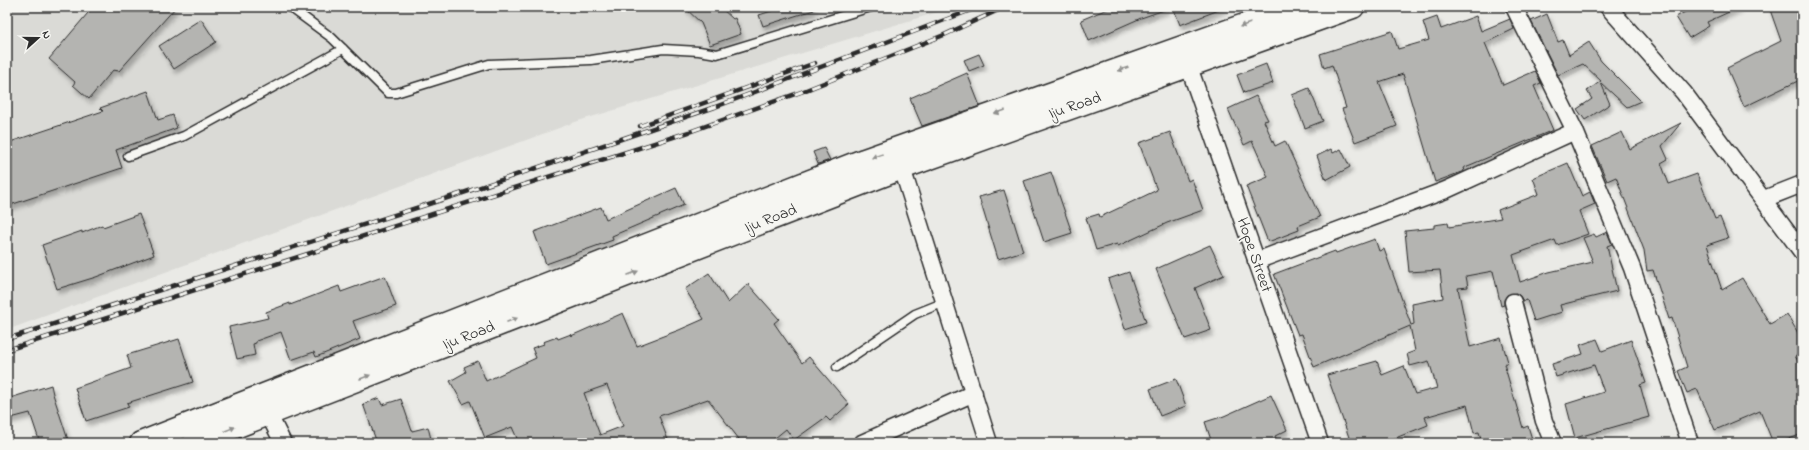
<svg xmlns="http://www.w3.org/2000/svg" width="1809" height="450" font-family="'Indie Flower',sans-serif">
<defs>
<filter id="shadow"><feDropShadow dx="2.5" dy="4.5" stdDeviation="2" flood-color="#0004"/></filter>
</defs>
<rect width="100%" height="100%" fill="#eaeae6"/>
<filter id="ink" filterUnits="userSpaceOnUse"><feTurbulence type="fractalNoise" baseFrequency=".025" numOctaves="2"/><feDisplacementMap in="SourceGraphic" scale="8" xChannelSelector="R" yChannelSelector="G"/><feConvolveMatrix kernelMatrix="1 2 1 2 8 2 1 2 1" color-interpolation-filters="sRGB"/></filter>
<g filter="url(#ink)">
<polygon fill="#dadad6" points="7,7 938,7 938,12 578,121 7,330"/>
<g fill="#b4b4b1" stroke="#2b2b2b" fill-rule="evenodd" filter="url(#shadow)">
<polygon points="93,7 176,7 119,71 113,70 89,99 73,85 75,82 49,59"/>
<polygon points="684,7 720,7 733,19 735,18 741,34 710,45 701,23"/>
<polygon points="784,7 814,7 814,10 763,26 759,15"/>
<polygon points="1112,7 1167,7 1167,9 1141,18 1089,41 1081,20"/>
<polygon points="1173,7 1224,7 1224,8 1180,25"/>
<polygon points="1694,7 1740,7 1707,22 1709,26 1689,38 1676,17"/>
<polygon points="1769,7 1802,7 1802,79 1744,107 1727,68 1781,41"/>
<polygon points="1547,14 1558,42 1563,40 1569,55 1589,42 1601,61 1641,101 1627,107 1601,83 1610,104 1585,120 1577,109 1592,99 1587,91 1601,81 1583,64 1558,75 1531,21"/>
<polygon points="1476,16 1481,31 1510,19 1514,29 1485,43 1503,85 1535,71 1541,83 1534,86 1553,130 1463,168 1464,171 1435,182 1403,74 1379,82 1397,126 1355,142 1342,109 1346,108 1332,65 1324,68 1320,54 1392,31 1398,49 1429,40 1423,22 1437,17 1441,29"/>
<polygon points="201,19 216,42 174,69 159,46"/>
<polygon points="979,54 984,65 969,71 964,60"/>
<polygon points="1266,64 1273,83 1244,93 1237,75"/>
<polygon points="967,73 980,106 922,126 910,98"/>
<polygon points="1309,88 1323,121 1305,128 1292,95"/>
<polygon points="148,91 158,120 173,115 177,128 116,150 122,168 7,206 7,143 103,111 100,108"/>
<polygon points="1256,96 1268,120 1264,121 1275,146 1285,141 1320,217 1298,226 1299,230 1268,242 1246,186 1268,177 1252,141 1244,145 1228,109"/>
<polygon points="1681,123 1662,146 1668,159 1661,163 1669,184 1697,174 1715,219 1720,217 1728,238 1707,245 1722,290 1742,278 1770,324 1787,314 1802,340 1802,353 1795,356 1802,368 1802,434 1779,443 1773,443 1760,411 1715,430 1697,389 1687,393 1678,371 1687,367 1672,318 1669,319 1653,270 1647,271 1644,250 1616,177 1607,181 1592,146 1622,132 1630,149"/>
<polygon points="1170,132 1188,181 1192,179 1203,210 1167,223 1118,246 1117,244 1096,250 1086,218 1099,214 1100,217 1157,190 1139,143"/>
<polygon points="824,148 830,160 818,164 813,152"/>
<polygon points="1331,149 1333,153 1341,149 1350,167 1326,180 1317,156"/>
<polygon points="1568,163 1582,196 1590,192 1595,204 1579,211 1588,234 1557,245 1555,240 1513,255 1520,282 1549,272 1593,262 1583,238 1594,234 1596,237 1607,232 1612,244 1607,246 1617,291 1560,305 1562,312 1534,321 1527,300 1523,301 1520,296 1516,293 1507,295 1504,300 1504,305 1501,306 1493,271 1466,276 1468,287 1458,288 1470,347 1501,338 1508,362 1504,364 1523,428 1528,426 1532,439 1517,443 1482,443 1479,432 1474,433 1467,405 1425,417 1428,425 1383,443 1351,443 1327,375 1377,361 1382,375 1404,366 1415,394 1437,388 1429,361 1410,366 1407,354 1415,351 1410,326 1314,367 1302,334 1298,335 1274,274 1335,251 1336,253 1375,239 1379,251 1384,249 1411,325 1414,324 1412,304 1443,298 1440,270 1409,272 1405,231 1434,228 1434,225 1448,223 1449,227 1501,218 1498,210 1539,194 1533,178"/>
<polygon points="1051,172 1072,233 1044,242 1024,181"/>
<polygon points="676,188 684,205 612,236 613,240 546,264 534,232 601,207 606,219"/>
<polygon points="1004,190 1023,251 998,259 979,197"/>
<polygon points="139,214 154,255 96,277 57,289 42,245 82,231 82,233 102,225 103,227"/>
<polygon points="1210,245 1224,275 1195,288 1211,330 1185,339 1156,269"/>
<polygon points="1129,272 1146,322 1125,329 1108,279"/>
<path d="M 709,273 L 728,303 L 748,284 L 779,319 L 774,323 L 802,363 L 809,357 L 849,404 L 830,421 L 826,417 L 794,440 L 786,429 L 769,443 L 742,443 L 708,399 L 659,416 L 668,440 L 660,443 L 519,443 L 512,427 L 485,438 L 470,401 L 463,404 L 450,381 L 466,372 L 464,367 L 478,361 L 486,381 L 536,358 L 532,348 L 544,344 L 543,342 L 557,337 L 558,339 L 571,334 L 571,336 L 623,313 L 637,346 L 679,330 L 704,319 L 685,289 ZM 607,385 L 623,426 L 600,435 L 584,393 Z"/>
<polygon points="385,276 396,306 353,321 360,339 316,357 314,352 291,360 281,332 256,341 256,343 253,344 255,355 237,359 229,327 268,318 266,312 290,303 290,305 339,286 341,292"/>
<polygon points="179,339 193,382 127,403 129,407 86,421 75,388 131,368 127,355"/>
<polygon points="1597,339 1602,351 1631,340 1646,383 1640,385 1649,417 1575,438 1566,404 1604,392 1594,365 1556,377 1552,364 1583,354 1580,345"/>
<polygon points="1176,379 1186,406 1160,416 1150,389"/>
<polygon points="51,385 53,394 69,443 40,443 30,413 7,419 7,399"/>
<polygon points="1271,395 1287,430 1275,436 1278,443 1212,443 1205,422 1224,416"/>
<polygon points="379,398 382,405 401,399 412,431 428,427 432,443 377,443 363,404"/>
</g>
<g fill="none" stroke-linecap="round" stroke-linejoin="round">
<defs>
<g id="service">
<polyline points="290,7 332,38 388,93 396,93 489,64 591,60 663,49 699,51 717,54 871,7"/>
<polyline points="128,156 184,136 343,49"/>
<polyline points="837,367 915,314 945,302"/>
</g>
<g id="minor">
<polyline points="1514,7 1575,131 1632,268 1690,443"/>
<polyline points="1608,7 1684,93 1802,252"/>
<polyline points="1189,67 1320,443"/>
<polyline points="902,168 989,443"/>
<polyline points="1764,199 1802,184"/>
<polyline points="1256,261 1446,190 1575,131"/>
<polyline points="1513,302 1544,421 1553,443"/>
<polyline points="268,413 283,443"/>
<polyline points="862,443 974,393"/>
</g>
<g id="secondary">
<polyline points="141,443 864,160 1295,7"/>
<polyline points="194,443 902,168 1353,7"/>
</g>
</defs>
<use href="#service" stroke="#2b2b2b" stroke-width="11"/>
<use href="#minor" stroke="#2b2b2b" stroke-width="19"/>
<use href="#secondary" stroke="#2b2b2b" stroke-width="25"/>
<use href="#service" stroke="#f6f6f2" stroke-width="8"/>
<use href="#minor" stroke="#f6f6f2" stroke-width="16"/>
<use href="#secondary" stroke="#f6f6f2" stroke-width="22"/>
<defs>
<g id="rail">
<polyline points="640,126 815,63"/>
<polyline points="7,339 463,193 715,107 979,7"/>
<polyline points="7,350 689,132 801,92 944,35 1005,7"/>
</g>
</defs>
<use href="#rail" stroke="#2b2b2b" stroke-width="4.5"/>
<use href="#rail" stroke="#f6f6f2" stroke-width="3" stroke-dasharray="9" stroke-linecap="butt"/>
</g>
<defs><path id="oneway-solid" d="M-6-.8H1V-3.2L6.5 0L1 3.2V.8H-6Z"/></defs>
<g fill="#90908e">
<use href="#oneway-solid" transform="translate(1245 25) rotate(160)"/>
<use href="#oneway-solid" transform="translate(1123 69) rotate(160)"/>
<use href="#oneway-solid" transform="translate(1000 112) rotate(161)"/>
<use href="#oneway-solid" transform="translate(877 156) rotate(160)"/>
<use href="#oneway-solid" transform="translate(633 273) rotate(-21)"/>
<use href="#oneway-solid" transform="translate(512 320) rotate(-21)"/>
<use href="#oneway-solid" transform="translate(365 377) rotate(-21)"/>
<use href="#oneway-solid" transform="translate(230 429) rotate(-22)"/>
</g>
</g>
<g text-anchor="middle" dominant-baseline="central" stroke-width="3.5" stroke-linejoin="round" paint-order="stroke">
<g font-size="16" fill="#2b2b2b" stroke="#f6f6f2">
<text transform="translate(1075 106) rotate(-19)">Iju Road</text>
<text transform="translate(771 219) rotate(-21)">Iju Road</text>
<text transform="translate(1254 255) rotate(71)">Hope Street</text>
<text transform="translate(469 336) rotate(-21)">Iju Road</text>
</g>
</g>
<rect width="1809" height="450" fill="none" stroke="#f6f6f2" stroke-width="24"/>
<rect x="12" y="12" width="1785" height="426" fill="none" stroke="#2b2b2b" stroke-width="1.5" filter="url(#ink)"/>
<g transform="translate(38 38) rotate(69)" stroke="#f6f6f2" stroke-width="3" paint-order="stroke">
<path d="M0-3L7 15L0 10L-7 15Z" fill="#2b2b2b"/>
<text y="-6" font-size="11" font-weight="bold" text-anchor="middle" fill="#2b2b2b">N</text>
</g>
</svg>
